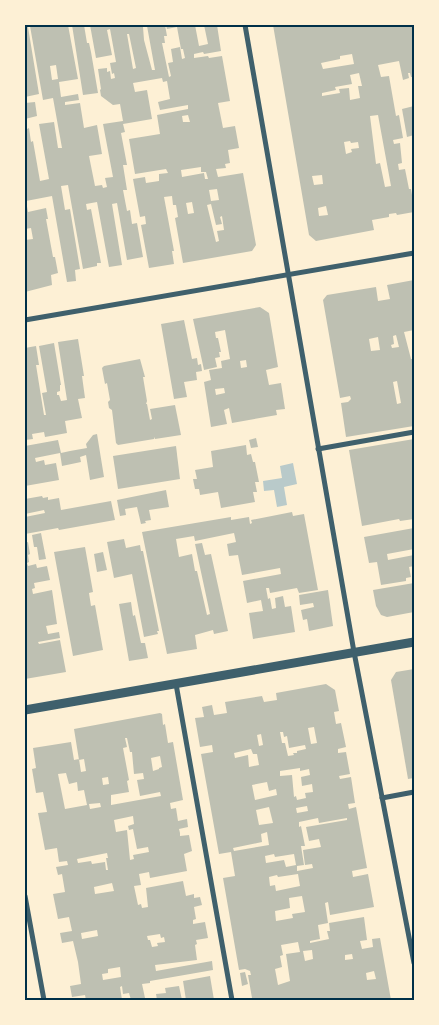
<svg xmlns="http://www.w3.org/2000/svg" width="439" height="1025" font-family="'Titillium Web',sans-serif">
<rect width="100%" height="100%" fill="#fdf0d5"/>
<polygon fill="#b9caca" points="293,463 297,484 284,487 287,505 277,507 274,490 264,491 263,481 282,478 280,466"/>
<g fill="#bec0b2" fill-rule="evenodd">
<path d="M 25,25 L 68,25 L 78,79 L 59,82 L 61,97 L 78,94 L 79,100 L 65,102 L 65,105 L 80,103 L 84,128 L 97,125 L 102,154 L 89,156 L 95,186 L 102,185 L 103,188 L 107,187 L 105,178 L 113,177 L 103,124 L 123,121 L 120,104 L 113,105 L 101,96 L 100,90 L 101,89 L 98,69 L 107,68 L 107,72 L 110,71 L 111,79 L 115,78 L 114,73 L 112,74 L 110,63 L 116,62 L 110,29 L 107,30 L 112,55 L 96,58 L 90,25 L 165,25 L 167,36 L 164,36 L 165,43 L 162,43 L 169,77 L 171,76 L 168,63 L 173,62 L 171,49 L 180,47 L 182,59 L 185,58 L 183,49 L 181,49 L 177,27 L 167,29 L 166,25 L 195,25 L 199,46 L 208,44 L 204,25 L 217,25 L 221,51 L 204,54 L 203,52 L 194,54 L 194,58 L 208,56 L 209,58 L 222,56 L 230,101 L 218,103 L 223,128 L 235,126 L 239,148 L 228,150 L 230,163 L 225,164 L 226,168 L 216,169 L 218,177 L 243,173 L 256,245 L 252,251 L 183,263 L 175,218 L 178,217 L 176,205 L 173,205 L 172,196 L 164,197 L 174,251 L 172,251 L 174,264 L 149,268 L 141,225 L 146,224 L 145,216 L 140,217 L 133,179 L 145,177 L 146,183 L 159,181 L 159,174 L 168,173 L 166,169 L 135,174 L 129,139 L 160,134 L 157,115 L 188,109 L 188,105 L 160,110 L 158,102 L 170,99 L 167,81 L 163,82 L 162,78 L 133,83 L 135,92 L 147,90 L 152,119 L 123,124 L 125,132 L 121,133 L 127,165 L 123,165 L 127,190 L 123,190 L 127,211 L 130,210 L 132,224 L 137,223 L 143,257 L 127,260 L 117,203 L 112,204 L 122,265 L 109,267 L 97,202 L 86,204 L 87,210 L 91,209 L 101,263 L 97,263 L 97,266 L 83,269 L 68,185 L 61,186 L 65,210 L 70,209 L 80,269 L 75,270 L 76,281 L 67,282 L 52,196 L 26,201 L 28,212 L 46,208 L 48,219 L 46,219 L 53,257 L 55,257 L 58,273 L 51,275 L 52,285 L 25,292 L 25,270 L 27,269 L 25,261 L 25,240 L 33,239 L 31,228 L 25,229 L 25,120 L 27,129 L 29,128 L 31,142 L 33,141 L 40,181 L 49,179 L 39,124 L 54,122 L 58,148 L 62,148 L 53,98 L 43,100 L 30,26 L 28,27 L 39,94 L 25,97 ZM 147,26 L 155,70 L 152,70 L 144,40 L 143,27 ZM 127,34 L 129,34 L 136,68 L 133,69 ZM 56,65 L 58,79 L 52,80 L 50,66 ZM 188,115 L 190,122 L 183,122 L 182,116 ZM 201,167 L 201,172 L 206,172 L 208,179 L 205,179 L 204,173 L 182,177 L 181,170 ZM 217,189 L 219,200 L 211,201 L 209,190 ZM 192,202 L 194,213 L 188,214 L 186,203 ZM 211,204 L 216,225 L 222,224 L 220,217 L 222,216 L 224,230 L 217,231 L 219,241 L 216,242 L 207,205 Z"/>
<polygon points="72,25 84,25 87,43 89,43 91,52 98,93 83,95"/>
<path d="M 273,25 L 380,25 L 380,27 L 393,25 L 414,25 L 414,77 L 411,77 L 410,73 L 408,73 L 409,78 L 403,80 L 399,61 L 378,65 L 381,77 L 389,76 L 396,116 L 399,115 L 403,138 L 393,140 L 394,144 L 400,143 L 402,163 L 398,164 L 399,170 L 405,169 L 409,189 L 411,189 L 412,195 L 414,195 L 414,212 L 397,215 L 396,213 L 389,214 L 389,217 L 372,220 L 374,230 L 316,241 L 309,235 ZM 352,54 L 354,64 L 323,69 L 321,63 L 340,59 L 340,56 ZM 359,73 L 362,86 L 358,86 L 360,98 L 350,100 L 349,88 L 339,89 L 340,93 L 322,96 L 322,93 L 336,90 L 335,87 L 352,84 L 350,75 ZM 378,115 L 391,186 L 385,187 L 380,163 L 376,164 L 370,116 ZM 350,141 L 351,143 L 358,142 L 359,148 L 351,149 L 352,152 L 346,154 L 344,142 ZM 322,175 L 323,184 L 314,185 L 312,176 ZM 326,206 L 328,215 L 319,216 L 318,208 Z"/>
<polygon points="35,102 37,116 25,119 25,103"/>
<polygon points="414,106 414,135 407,137 402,109"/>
<path d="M 414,280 L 414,330 L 404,332 L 411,359 L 414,359 L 414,426 L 346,437 L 341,403 L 348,402 L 351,399 L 350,396 L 340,398 L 323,300 L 327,295 L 376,287 L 378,301 L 390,299 L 387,285 ZM 396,335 L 399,347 L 392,348 L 391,345 L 394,344 L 393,336 ZM 378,337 L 380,350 L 371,351 L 369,339 ZM 397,381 L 401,403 L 397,404 L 393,382 Z"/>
<path d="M 260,307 L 269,313 L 278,367 L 266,370 L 269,385 L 281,383 L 285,409 L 276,410 L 277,415 L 232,423 L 229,408 L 224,410 L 227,424 L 211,427 L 204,382 L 211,380 L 209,370 L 222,368 L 221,361 L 230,359 L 225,330 L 215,332 L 216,338 L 218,338 L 221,352 L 219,352 L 220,357 L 215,358 L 217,367 L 204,370 L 193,319 ZM 246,360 L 247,367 L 241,368 L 240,361 ZM 224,388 L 225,393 L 216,395 L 215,389 Z"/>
<polygon points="184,320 192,359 197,358 198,365 201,364 202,371 196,372 197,380 184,382 187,397 174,399 161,324"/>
<polygon points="78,339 84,376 82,376 85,398 78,399 82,418 65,421 67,433 45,437 44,432 32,434 33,439 25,440 25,348 36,346 39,365 36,365 44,415 46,415 42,393 47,392 39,346 54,343 61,385 60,385 60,391 57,392 57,395 59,395 61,401 67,400 58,342"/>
<polygon points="140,359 145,377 143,377 147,401 146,404 147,404 150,420 152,419 150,409 175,405 181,435 155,439 155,437 154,439 118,445 116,443 112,410 109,408 108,402 110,400 107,383 105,384 102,368 104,366"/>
<polygon points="97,434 104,477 90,480 86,455 80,457 81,462 62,466 60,453 35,458 36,462 44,460 45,465 56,463 59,480 25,486 25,446 58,440 61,453 70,451 87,448 86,444 93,435"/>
<polygon points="256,438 258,447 251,448 249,440"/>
<polygon points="414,439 414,519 400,521 399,519 362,526 349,450"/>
<polygon points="246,445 247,455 251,454 253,462 255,462 259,482 255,482 257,492 253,492 255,502 221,508 218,492 200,495 199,489 195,489 193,479 197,479 195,470 213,467 211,451"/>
<polygon points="176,446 180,479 118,489 113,456"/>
<polygon points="166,490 169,507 149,510 151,520 145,521 146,523 141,524 137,507 125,509 126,515 120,516 117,500"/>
<polygon points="42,496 43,498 48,497 48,500 59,498 61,510 111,501 115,520 59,530 58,528 25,534 25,517 45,513 44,510 25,514 25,499"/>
<polygon points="292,512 293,516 304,514 318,590 299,593 297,588 270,593 269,588 266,588 268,599 270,598 272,609 276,608 275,598 283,596 285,607 291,606 295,632 253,639 249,613 263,611 261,600 247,603 243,581 281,574 280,568 242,575 238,555 229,556 227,544 236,542 234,533 195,541 194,536 176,539 179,557 192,554 195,571 197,571 207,615 210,614 195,544 202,543 205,555 211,554 228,631 214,634 213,630 195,635 197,649 167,654 142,532 231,517 231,520 249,517 250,524 252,523 251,520"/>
<polygon points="414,528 414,549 387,554 388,560 414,555 414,566 409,567 411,577 406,578 406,581 381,585 377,562 369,563 364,537"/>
<polygon points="41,533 46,559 39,560 37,547 34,547 32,535"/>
<polygon points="124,539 126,548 140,545 141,551 143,551 159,631 157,631 158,634 144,637 132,574 114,578 107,542"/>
<polygon points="28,542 30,554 28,555 29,562 27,563 28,566 36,564 37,568 47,566 50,580 34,583 35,588 32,589 33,594 52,590 57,624 46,626 48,634 59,632 60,638 38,642 39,644 60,640 66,672 25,679 25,543"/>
<polygon points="85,547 93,592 89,593 91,606 95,605 103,650 73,656 54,552"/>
<polygon points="103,552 107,570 97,572 94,554"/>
<polygon points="414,583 414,612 387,617 381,615 376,606 373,590"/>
<polygon points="328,590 333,626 309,631 307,619 303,620 301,610 314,607 313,603 300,605 299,595"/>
<polygon points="131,602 133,616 135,615 141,643 145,643 148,658 129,661 119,604"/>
<polygon points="414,669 414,778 408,779 391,680 396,672"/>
<path d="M 326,684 L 335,690 L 339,711 L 334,712 L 336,724 L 341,723 L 346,747 L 338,749 L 338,753 L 346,752 L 350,774 L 339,776 L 340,779 L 351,777 L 355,803 L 348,804 L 349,809 L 356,807 L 367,868 L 352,871 L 353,877 L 368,874 L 374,907 L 330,915 L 328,902 L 325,903 L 328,923 L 318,925 L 320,939 L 310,941 L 310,943 L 329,939 L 327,931 L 330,931 L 329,923 L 364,917 L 367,940 L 360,941 L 362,949 L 373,947 L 372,939 L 380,938 L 391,1000 L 246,1000 L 252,998 L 248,975 L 251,975 L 250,971 L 245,969 L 239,970 L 223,878 L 235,876 L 231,852 L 219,854 L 201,754 L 213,752 L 212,745 L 200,747 L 195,718 L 204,717 L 202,707 L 212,705 L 214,715 L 227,713 L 225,702 L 262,696 L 264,702 L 277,700 L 276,693 ZM 314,727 L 317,743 L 311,744 L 308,728 ZM 280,732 L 283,732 L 284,737 L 287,736 L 289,748 L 305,745 L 306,749 L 297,751 L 297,753 L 293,753 L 294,755 L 288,756 L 285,743 L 282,743 ZM 261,734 L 263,745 L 259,746 L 257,735 ZM 251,749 L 253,754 L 257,754 L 259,765 L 249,767 L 248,755 L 235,758 L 234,753 ZM 300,768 L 300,771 L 309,769 L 310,775 L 301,777 L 302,786 L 312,784 L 313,792 L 305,793 L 306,798 L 297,800 L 296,796 L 294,797 L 292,775 L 280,776 L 280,771 ZM 267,782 L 269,791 L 276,789 L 277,795 L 255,800 L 252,785 ZM 307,806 L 308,811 L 297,813 L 296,808 ZM 269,807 L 273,823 L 259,825 L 256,810 ZM 318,818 L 319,823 L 347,818 L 347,820 L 306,827 L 309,841 L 319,839 L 321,847 L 303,850 L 305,865 L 312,864 L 313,868 L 297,871 L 297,866 L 304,865 L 301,846 L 305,846 L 301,826 L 299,827 L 299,822 ZM 267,832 L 269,845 L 234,851 L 233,848 L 262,842 L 261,834 ZM 274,854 L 275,857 L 294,854 L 296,865 L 286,867 L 284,860 L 266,863 L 265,856 ZM 298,874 L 300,886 L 276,891 L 275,885 L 270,886 L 269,877 L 277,875 L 278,877 ZM 302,896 L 305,912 L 292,914 L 293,918 L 276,921 L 275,911 L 290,908 L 289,898 ZM 298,942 L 300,952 L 286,954 L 290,981 L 278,985 L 275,969 L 282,967 L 280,956 L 283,955 L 281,945 ZM 312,950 L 313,959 L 305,961 L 303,951 ZM 352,954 L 353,959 L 345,960 L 345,955 ZM 374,971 L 376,979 L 367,980 L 366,973 Z"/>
<path d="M 160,713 L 162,714 L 163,725 L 165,724 L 168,743 L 173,742 L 183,800 L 170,803 L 171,809 L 176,808 L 178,821 L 187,819 L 188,827 L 179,829 L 180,833 L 180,836 L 189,835 L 192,851 L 184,854 L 187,871 L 150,878 L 149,872 L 139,874 L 141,885 L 134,886 L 138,905 L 141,904 L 142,908 L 148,907 L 146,888 L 183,881 L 186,896 L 194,894 L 194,898 L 200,897 L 202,905 L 194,907 L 196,919 L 193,920 L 193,924 L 205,922 L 208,938 L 196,940 L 197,944 L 195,945 L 197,960 L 155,965 L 156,971 L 212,961 L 213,970 L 150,981 L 150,983 L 142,984 L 145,998 L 147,998 L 147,1000 L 131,1000 L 129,993 L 123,994 L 122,986 L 120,987 L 122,1000 L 86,1000 L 85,995 L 72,997 L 70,986 L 81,984 L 78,962 L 73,941 L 62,943 L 60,933 L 72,931 L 69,917 L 58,919 L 53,894 L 65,892 L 62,874 L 58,875 L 56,867 L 68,865 L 67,861 L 59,862 L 57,848 L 45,850 L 38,813 L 47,812 L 43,792 L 36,793 L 32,769 L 36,768 L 33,748 L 71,742 L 74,760 L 79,759 L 81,772 L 86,771 L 84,759 L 79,760 L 74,729 ZM 125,738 L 127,738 L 130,752 L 132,752 L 134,774 L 143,773 L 144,779 L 137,780 L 140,796 L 160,792 L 161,796 L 111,805 L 111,795 L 129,792 L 127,781 L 129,780 L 123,748 L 127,747 ZM 160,756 L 162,767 L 159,768 L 159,769 L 153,771 L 151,758 ZM 66,773 L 69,784 L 77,782 L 78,791 L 84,790 L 87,805 L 65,809 L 58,774 ZM 108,777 L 109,784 L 103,785 L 102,778 ZM 100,803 L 101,807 L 90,809 L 89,804 ZM 133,816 L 134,824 L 128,826 L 129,830 L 133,829 L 137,849 L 148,847 L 149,852 L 133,855 L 134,859 L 130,860 L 127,830 L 116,832 L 114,820 ZM 107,853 L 108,858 L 106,858 L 108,870 L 106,870 L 105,862 L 92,864 L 91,861 L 78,863 L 77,859 ZM 112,883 L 114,891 L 95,894 L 94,887 ZM 97,930 L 98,936 L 82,939 L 81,933 ZM 160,934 L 161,938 L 164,937 L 165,942 L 157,943 L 158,946 L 152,947 L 150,940 L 148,940 L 147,936 ZM 120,967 L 121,977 L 103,980 L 102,974 L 108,973 L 108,969 Z"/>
<polygon points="245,972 248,984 242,986 240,973"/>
<polygon points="210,976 214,1000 186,1000 183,981"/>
<polygon points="179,986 182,1000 157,1000 156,994 166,993 165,988"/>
</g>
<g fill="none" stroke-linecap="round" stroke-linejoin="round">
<g stroke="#3f606c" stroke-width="5">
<polyline points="245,25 354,652 414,963"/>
<polyline points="25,320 414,253"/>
<polyline points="318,449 414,432"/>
<polyline points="176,684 232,1000"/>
<polyline points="382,798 414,792"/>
<polyline points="25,896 44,1000"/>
</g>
<polyline stroke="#3f606c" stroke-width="9" points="25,710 414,642"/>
</g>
<rect width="439" height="1025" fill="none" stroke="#fdf0d5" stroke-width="52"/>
<rect x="26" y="26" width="387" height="973" fill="none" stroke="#003049" stroke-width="2"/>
</svg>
